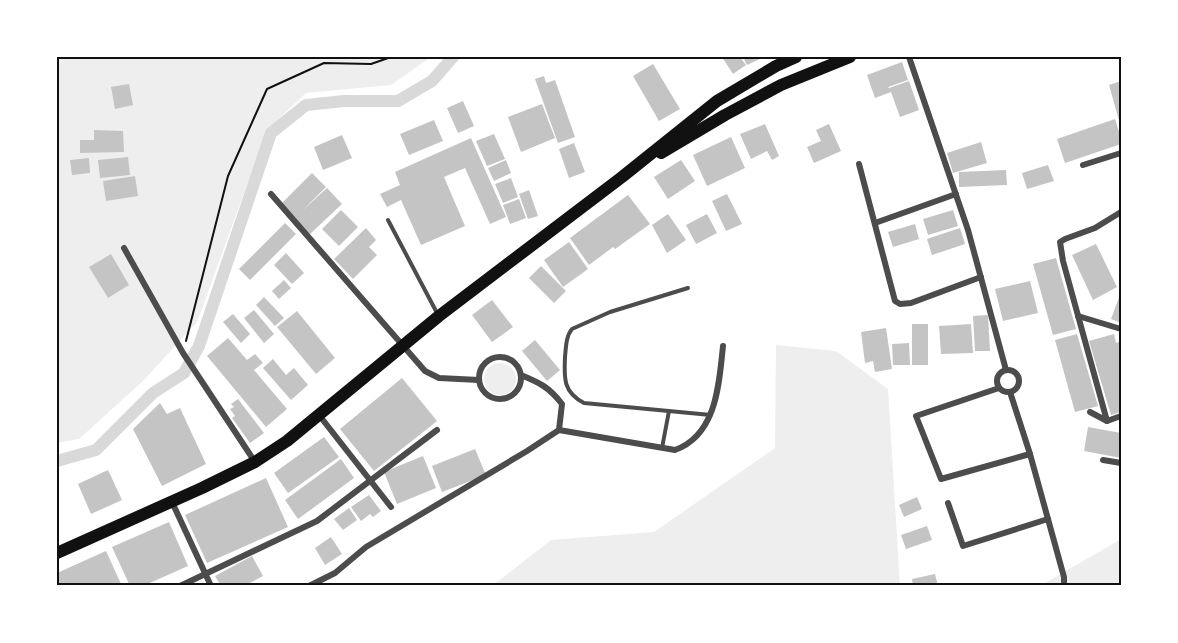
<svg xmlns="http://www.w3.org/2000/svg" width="1178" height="643" font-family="'Noto Serif',serif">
<rect width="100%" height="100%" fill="#fff"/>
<g fill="#eee">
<polygon points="57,57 431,57 391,85 306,93 267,130 197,322 144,380 79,439 57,443"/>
<polygon points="776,345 836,351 888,389 900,586 492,586 551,540 654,532 775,448"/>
<circle cx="500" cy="379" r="16"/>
<polygon points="1121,539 1121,586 1040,586"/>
</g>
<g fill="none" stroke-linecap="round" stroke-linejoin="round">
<polyline stroke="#d9d9d9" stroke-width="12" points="57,461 96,450 153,393 184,373 199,346 271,133 306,105 344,101 398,101 432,81 453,57"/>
</g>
<g fill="#c4c4c4">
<polygon points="722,57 740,57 746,65 733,74"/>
<polygon points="743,57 764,57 747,65"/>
<polygon points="902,62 908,80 888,87 889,88 909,81 919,110 900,117 891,92 875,98 867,75"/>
<polygon points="653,64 680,109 659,121 633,76"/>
<polygon points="544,76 546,83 555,80 575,137 558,143 535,79"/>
<polygon points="1121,81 1121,124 1120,124 1109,85"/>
<polygon points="129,84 133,105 115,109 111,87"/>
<polygon points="463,101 474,126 458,133 447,108"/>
<polygon points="542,104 555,138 521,152 508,117"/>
<polygon points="1115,119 1121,138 1121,144 1065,163 1057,139"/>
<polygon points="434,120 443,141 409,155 400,134"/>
<polygon points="765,124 779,156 772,160 767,151 751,159 740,134"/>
<polygon points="829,124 841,151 814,163 807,147 821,141 816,130"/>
<polygon points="94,130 123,131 124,152 80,153 80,140 94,140"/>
<polygon points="494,134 505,159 487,166 476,141"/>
<polygon points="342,135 352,158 323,170 314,147"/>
<polygon points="731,137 745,168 707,186 693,155"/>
<polygon points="471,138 506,217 490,224 465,168 444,177 465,226 421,245 401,200 387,207 380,194 400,185 395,172"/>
<polygon points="981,142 987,163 953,173 947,153"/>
<polygon points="574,143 585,172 569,178 559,149"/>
<polygon points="128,157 130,175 100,178 98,160"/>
<polygon points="89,158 90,173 72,175 70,160"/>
<polygon points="506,160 511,173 494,181 488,168"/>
<polygon points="681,160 695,181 668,199 654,177"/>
<polygon points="1048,165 1054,181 1027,189 1022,173"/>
<polygon points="1006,170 1007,185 959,187 959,172"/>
<polygon points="312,173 326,187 302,211 327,188 342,204 309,235 295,219 296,218 282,203"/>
<polygon points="135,176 138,196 106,201 103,181"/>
<polygon points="511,178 518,197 503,203 495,184"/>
<polygon points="529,190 538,216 528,219 519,194"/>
<polygon points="727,194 742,224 726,231 712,201"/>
<polygon points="628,195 650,224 615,249 613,247 589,265 570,238"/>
<polygon points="519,199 526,218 510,224 503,205"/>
<polygon points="341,210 358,227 339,246 322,229"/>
<polygon points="953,210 958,226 928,235 923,219"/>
<polygon points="668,214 686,240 667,253 652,225"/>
<polygon points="707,214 717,233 696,244 686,225"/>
<polygon points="285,223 296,234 250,280 239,269"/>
<polygon points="915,224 919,239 893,247 888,232"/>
<polygon points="366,228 376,240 369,247 377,255 353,279 334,259"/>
<polygon points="960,228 965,244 932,255 927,239"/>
<polygon points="569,242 588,269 563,287 544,260"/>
<polygon points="1096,244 1117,287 1093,300 1072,255"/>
<polygon points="286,253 304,273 292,284 274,265"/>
<polygon points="111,254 129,285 108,298 89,267"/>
<polygon points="1056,258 1076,329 1053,335 1033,264"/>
<polygon points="541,266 566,291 554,303 529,278"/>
<polygon points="284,280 291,288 279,299 272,291"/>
<polygon points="1030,281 1038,313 1003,321 995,289"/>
<polygon points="1121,292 1121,323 1111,319"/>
<polygon points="264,297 284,318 275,326 256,305"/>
<polygon points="492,300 513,327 492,342 472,315"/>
<polygon points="254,310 274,334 264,343 244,318"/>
<polygon points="297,311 335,358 316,374 277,327"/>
<polygon points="233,314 250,334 241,343 223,322"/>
<polygon points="988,315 990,351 975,351 973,316"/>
<rect x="912" y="324" width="16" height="41"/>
<polygon points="971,324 973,353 941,354 939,326"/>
<polygon points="886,328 892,369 875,372 873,361 865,363 861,332"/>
<polygon points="1077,334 1098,406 1075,412 1055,340"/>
<polygon points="1114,334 1116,343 1121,341 1121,412 1111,415 1089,341"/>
<polygon points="228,338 247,360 255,354 263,363 254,370 287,409 266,427 207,356"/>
<polygon points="535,340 560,370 547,381 522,351"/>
<polygon points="909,343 910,365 893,365 892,344"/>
<polygon points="273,359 286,375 294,368 308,385 291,400 263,368"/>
<polygon points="402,378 437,421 374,471 340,429"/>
<polygon points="238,399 264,433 250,443 232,418 235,416 230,409 234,407 231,404"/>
<polygon points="160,403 167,414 180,408 206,464 162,486 133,429"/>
<polygon points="1088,427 1121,433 1121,458 1084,451"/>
<polygon points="324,437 339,457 288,493 274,473"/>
<polygon points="475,449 486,475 442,492 432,466"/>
<polygon points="423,456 436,488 397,504 384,472"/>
<polygon points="341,459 354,478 298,519 285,500"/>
<polygon points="108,470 122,500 91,514 78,484"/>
<polygon points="266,478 288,527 207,563 185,515"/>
<polygon points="369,495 381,511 373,517 370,514 361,521 351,507"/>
<polygon points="917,497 922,509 904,517 899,505"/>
<polygon points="349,508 357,520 343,530 334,519"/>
<polygon points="169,522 188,566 143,586 130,586 112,547"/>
<polygon points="927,526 932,540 906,549 901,535"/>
<polygon points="331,537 342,554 325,565 315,548"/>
<polygon points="106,551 122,586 57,586 57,573"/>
<polygon points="252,556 263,576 244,586 221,586 215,576"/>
<polygon points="935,574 938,586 913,586 912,579"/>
</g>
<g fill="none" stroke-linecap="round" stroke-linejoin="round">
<polyline stroke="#111" stroke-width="2" points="186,341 228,176 267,89 324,63 371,64 391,57"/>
<g stroke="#4c4c4c" stroke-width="4">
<polyline points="388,220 437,313"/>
<path d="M 688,288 L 610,312 L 572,329 C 566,336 566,347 565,357 C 564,378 563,392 584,403 L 711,415"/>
<polyline points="662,448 669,411"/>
</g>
<g stroke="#4c4c4c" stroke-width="6">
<polyline points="909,57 968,230 1006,370"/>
<polyline points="859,164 895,301 900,304 911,303 981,277"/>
<polyline points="1083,165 1121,153"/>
<polyline points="271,194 425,371 439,378 479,380"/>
<polyline points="875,223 956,194"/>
<polyline points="124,248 183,353 255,462"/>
<polyline points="1078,316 1121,329"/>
<circle cx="500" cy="378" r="21"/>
<circle cx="1008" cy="381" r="11"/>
<polyline points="999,388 916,416 941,479 1030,454"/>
<polyline points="1010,392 1030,454 1064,577 1064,586"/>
<polyline points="1090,412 1107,421 1121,416"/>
<polyline points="319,415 391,507"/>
<polyline points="1107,421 1063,261 1060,242 1065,239 1095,228 1121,212"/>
<path d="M 559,430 L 675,450 C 717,435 719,383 723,346"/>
<polyline points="1103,460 1121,463"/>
<polyline points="172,502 211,586"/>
<polyline points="948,503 963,546 1048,519"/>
<polyline points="180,586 317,521 437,430"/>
<path d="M 309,586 L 335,573 L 366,547 L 527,451 L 559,430 L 562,404 C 549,387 540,383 521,375"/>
</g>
<g stroke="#111" stroke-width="12">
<polyline points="661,153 725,115 781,85 850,57"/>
<polyline points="57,553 202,488 255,462 287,441 439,316 622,177 717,101 776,66 796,57"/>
</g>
</g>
<rect width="1178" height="643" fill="none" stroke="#ffffff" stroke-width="117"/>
<rect x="58" y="58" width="1062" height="526" fill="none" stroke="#111" stroke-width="2"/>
</svg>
